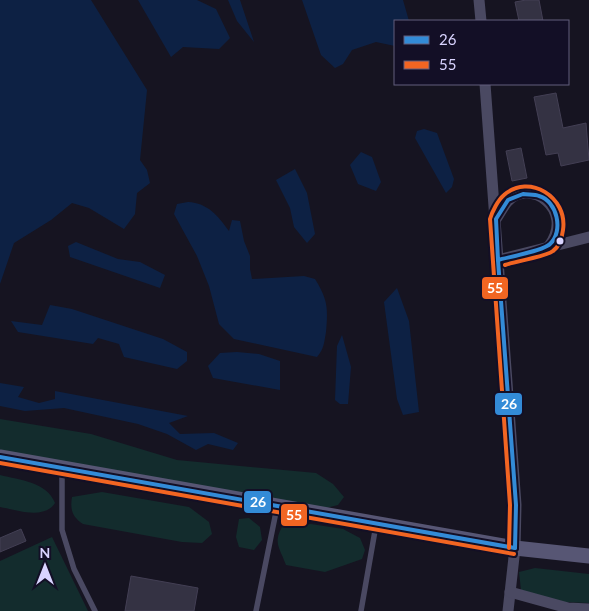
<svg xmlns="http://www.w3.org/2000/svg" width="589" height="611" font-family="Lato,sans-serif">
<rect width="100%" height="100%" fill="#161421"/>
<g fill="#132c2d">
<polygon points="0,419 91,434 177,460 316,473 333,484 344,497 338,505 322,509 0,452"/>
<path d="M 0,475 C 20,480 47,482 55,503 C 44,520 17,510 0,507 Z"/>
<path d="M 102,492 L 189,507 L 209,522 L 212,534 L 202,543 L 182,542 L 83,524 C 72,517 70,509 72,497 Z"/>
<polygon points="249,518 260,527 262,540 254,550 239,547 236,537 239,519"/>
<path d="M 311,524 L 343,529 L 360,538 L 365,550 L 362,559 L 325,572 L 286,565 C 280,548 273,543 282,527 Z"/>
<polygon points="52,537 88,611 0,611 0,561"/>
<polygon points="535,568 589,574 589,603 564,602 521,590 519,572"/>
</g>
<g fill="#0d2144">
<polygon points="0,0 91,0 147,90 140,160 147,170 150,183 137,193 135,214 124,229 89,208 72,203 51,220 14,243 0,284"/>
<polygon points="138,0 197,0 216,9 230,38 219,49 183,47 171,57"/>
<polygon points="228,0 240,0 254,42 237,21"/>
<polygon points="302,0 403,0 409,21 395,21 395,46 376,42 352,50 343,64 335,68 321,55"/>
<polygon points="424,129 437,133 454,179 452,187 446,193 415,138 417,131"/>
<polygon points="361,152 372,157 381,182 376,191 358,184 350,165"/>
<polygon points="295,169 307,193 315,234 307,243 294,227 290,208 276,180"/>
<path d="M 188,202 C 208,203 218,216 229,231 L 232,220 L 240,221 L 244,241 L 250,256 L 250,269 L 252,279 L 304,276 L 315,279 C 328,300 328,308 326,332 C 324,343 324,349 317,357 L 234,339 L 219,324 L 209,286 L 197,256 L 174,214 L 177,204 Z"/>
<polygon points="76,242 118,259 140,262 165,275 160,288 70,257 68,246"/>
<polygon points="397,288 409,321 419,412 403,415 397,399 384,302"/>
<polygon points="50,305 72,309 163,339 187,352 187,361 177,369 124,357 119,344 98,338 93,344 18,332 11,321 42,325"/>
<polygon points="342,335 351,367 348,404 340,404 335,400 337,346"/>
<polygon points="237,352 259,354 280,361 280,390 213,378 208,366 220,353"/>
<polygon points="0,383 24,387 18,397 39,403 55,399 55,391 188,416 169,423 180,434 214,433 238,443 233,450 208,444 196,450 167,434 138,424 64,408 25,411 0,406"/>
</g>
<g fill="#343243" stroke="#433f54">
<polygon points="526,0 539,0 543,21 519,21 515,2"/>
<polygon points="556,93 563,128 586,123 589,160 561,166 558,153 546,155 534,97"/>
<polygon points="521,148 527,178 512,181 506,151"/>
<polygon points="21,529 26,541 0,552 0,538"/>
<polygon points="131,576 198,588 194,611 125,611"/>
</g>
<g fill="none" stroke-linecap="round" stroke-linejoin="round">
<g stroke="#4a4962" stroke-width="5.5">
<polyline points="62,469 62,530 74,569 95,611"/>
<polyline points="256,611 277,507"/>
<polyline points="361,611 376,525"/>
</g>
<g stroke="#4a4962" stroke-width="11">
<polyline points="479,0 481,21"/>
<polyline points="485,84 516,505 515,548 508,611"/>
<path d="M 496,219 C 500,213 503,207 507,202 C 529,177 576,209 549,246"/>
<polyline points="498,260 589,237"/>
<polyline points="510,592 568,608 589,609"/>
</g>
<polyline stroke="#575674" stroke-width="15" points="0,457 515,548 589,556"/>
<defs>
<g id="bus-1">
<path d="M 523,194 C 528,195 534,194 539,196 C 557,201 564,231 550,244 C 543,251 509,257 498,260 L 496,219 L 508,200 Z"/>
<polyline points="498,260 516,505 515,548"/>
<polyline points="0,457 515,548"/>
</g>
<g id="bus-2">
<path d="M 505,265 C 516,261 545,257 553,251 C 560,246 562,238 563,230 C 568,197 529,173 504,195 C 498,200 492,212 490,219 L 510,505 L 509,548"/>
<polyline points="0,463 514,554"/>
</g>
</defs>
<use href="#bus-1" stroke="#130f26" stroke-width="8"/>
<use href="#bus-2" stroke="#130f26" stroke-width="8"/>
<use href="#bus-1" stroke="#338bd7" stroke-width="4"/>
<use href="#bus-2" stroke="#f26522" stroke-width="4"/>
</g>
<circle fill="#d9d4ff" stroke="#130f26" stroke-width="2" cx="560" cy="241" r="4.5"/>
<g stroke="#130f26" stroke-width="2">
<rect x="481" y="276" width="28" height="24" rx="5" fill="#f26522"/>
<rect x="494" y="392" width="29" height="24" rx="5" fill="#338bd7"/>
<rect x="243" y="490" width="29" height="24" rx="5" fill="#338bd7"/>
<rect x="280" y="503" width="28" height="24" rx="5" fill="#f26522"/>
</g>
<g font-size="14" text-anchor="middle" font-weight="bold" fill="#fff">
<text x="495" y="293">55</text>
<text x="509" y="409">26</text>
<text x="258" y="507">26</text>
<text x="294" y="520">55</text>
</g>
<rect x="394" y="20" width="175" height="65" fill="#130f26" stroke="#625e7d"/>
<rect x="404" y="36" width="25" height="8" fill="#338bd7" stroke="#625e7d"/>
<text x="439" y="45" font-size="15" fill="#d9d4ff">26</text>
<rect x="404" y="61" width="25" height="8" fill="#f26522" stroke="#625e7d"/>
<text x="439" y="70" font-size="15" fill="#d9d4ff">55</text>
<g transform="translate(45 566)" stroke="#130f26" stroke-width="4" paint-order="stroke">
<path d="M0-4L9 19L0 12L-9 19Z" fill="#d9d4ff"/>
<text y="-8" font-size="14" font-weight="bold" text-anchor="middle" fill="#d9d4ff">N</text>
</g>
</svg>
